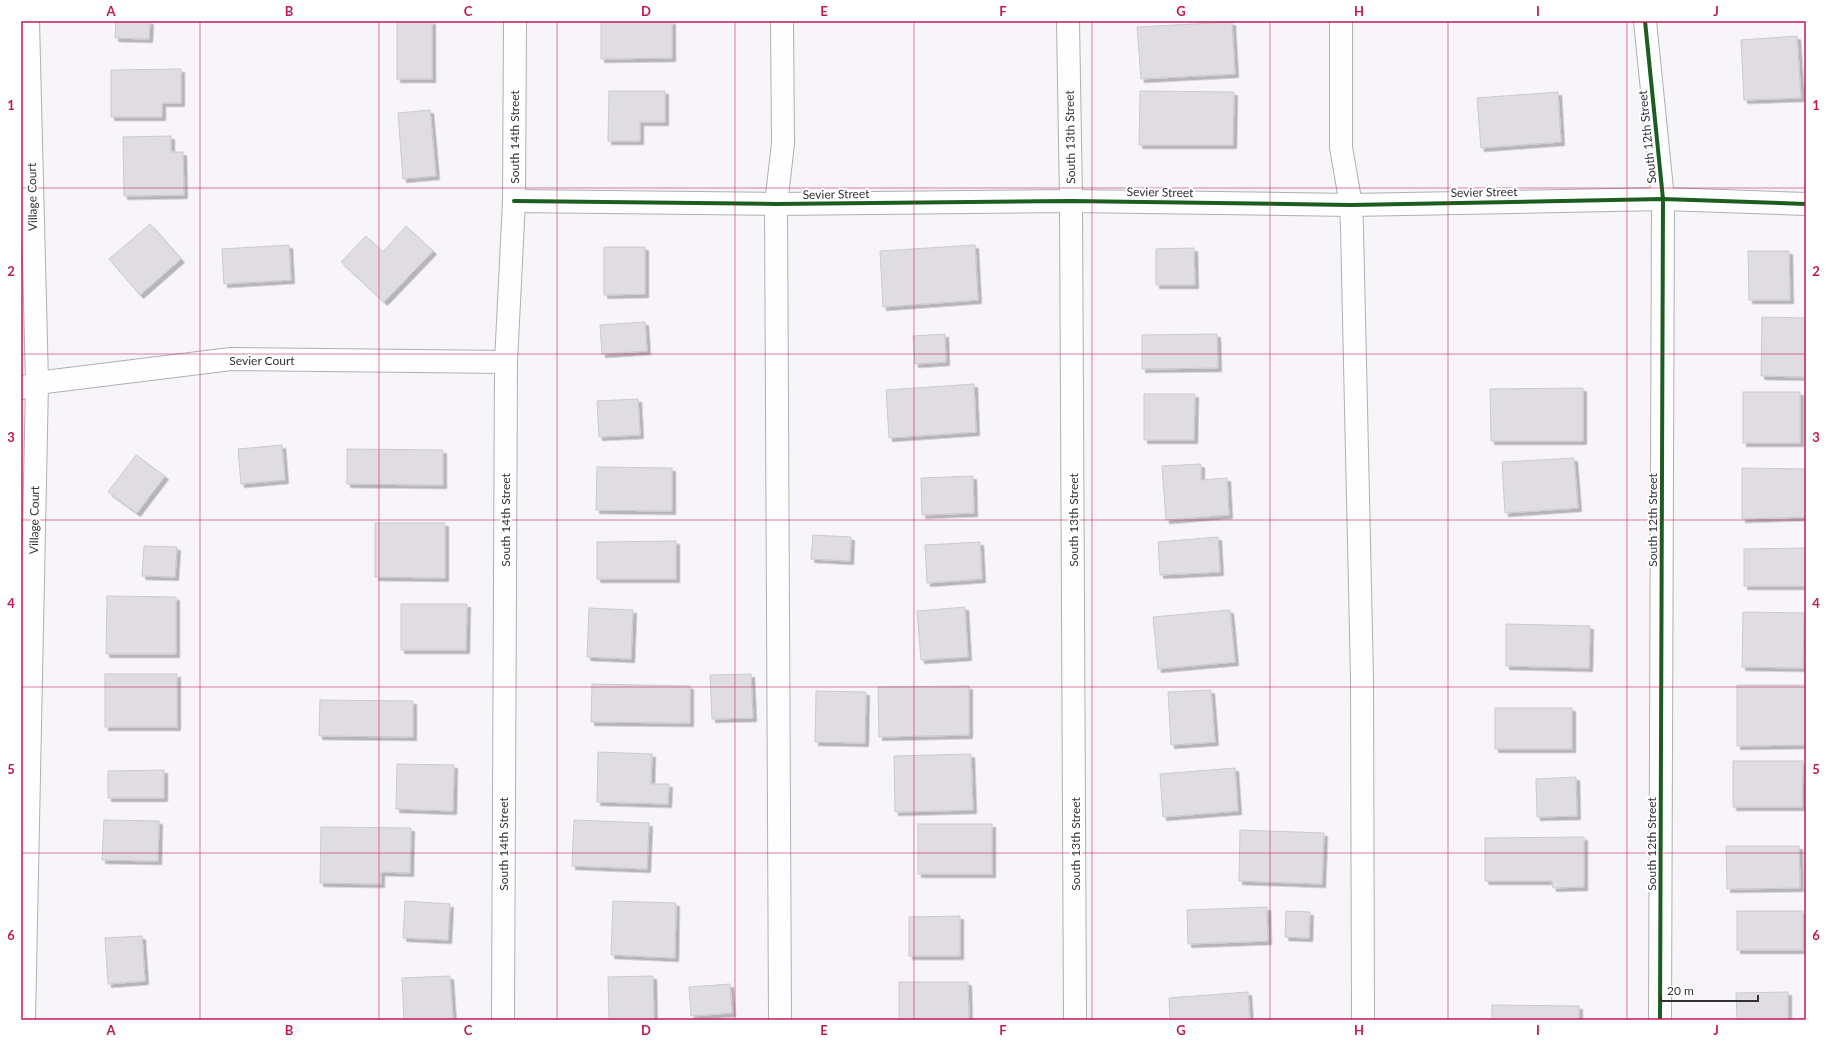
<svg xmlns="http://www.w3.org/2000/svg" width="1827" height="1041" font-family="Lato,sans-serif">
<defs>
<filter id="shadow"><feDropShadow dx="3.5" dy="3.5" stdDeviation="0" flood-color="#0004"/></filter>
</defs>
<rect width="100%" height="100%" fill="#f8f5fa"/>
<g fill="#dfdde1" stroke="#cccacd" filter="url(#shadow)">
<polygon points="116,21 150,21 149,39 115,38"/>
<rect x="397" y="21" width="35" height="58"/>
<polygon points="601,21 672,21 672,58 601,59"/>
<polygon points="1232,22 1235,74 1141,79 1137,27"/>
<polygon points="1797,36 1801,98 1744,100 1741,40"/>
<polygon points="181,69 181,103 162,103 162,117 111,117 111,70"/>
<polygon points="609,91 665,91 665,122 640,122 640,141 608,141"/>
<polygon points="1140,91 1234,92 1233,145 1139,145"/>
<polygon points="1558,92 1561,142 1481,148 1477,98"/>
<polygon points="430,110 436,176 403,179 398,113"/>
<polygon points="171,136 171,152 183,152 184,195 124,196 123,137"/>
<polygon points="150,224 181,259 140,295 109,259"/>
<polygon points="406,226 433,251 384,302 341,262 366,236 383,252"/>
<polygon points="289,245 291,280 224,284 222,249"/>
<polygon points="975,245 978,300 883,307 880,251"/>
<polygon points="604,247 645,247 645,294 604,295"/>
<polygon points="1194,248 1195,285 1156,285 1156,249"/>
<polygon points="1748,251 1789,251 1790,300 1749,300"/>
<polygon points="1762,317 1806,318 1806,377 1761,376"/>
<polygon points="645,322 647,351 602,354 600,325"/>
<polygon points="945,334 946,362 915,364 913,336"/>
<polygon points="1217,334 1218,368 1142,369 1142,335"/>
<polygon points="974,384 976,432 889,438 886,390"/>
<polygon points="1583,388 1583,441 1491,441 1490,389"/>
<rect x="1743" y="392" width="57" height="51"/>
<polygon points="1144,394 1195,394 1194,440 1144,440"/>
<polygon points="638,399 640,435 599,437 597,401"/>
<polygon points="282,445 285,480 241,484 238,449"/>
<polygon points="347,449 443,450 443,485 347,484"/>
<polygon points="136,455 165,476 137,513 108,492"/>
<polygon points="1574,458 1578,508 1505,513 1502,462"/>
<polygon points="1201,464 1201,480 1227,478 1229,515 1166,520 1162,466"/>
<polygon points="597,467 672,468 672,511 596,510"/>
<polygon points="1742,468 1806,469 1806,517 1742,519"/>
<polygon points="973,476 974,513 922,515 921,478"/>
<polygon points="375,523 445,523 445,578 375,577"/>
<polygon points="813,535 851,537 850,561 811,559"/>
<polygon points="1218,537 1220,572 1160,575 1158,542"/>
<polygon points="676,541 676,579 597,579 597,542"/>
<polygon points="980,542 982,579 927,583 925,545"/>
<polygon points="144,546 177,547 175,577 142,576"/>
<polygon points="1806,548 1806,586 1744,586 1744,549"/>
<polygon points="107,596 176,597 176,654 106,654"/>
<polygon points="401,604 467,604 466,650 401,650"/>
<polygon points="965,607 968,657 921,660 917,611"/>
<polygon points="589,608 633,610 631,659 587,657"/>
<polygon points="1230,610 1235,662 1158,669 1153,617"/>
<polygon points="1743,612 1804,613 1803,668 1742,667"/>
<polygon points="1506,624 1590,626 1589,668 1506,666"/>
<rect x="105" y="674" width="72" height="53"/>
<polygon points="751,674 753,718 712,719 710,675"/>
<polygon points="592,684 690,686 690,723 591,722"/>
<polygon points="1737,685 1806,685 1806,745 1737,746"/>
<polygon points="969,686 969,735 879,737 878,687"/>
<polygon points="1211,690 1215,742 1171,745 1168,692"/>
<polygon points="816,691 866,692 865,743 815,742"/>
<polygon points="320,700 413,701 413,737 319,736"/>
<rect x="1495" y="708" width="77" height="41"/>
<polygon points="598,752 652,754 651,784 669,784 668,804 597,802"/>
<polygon points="971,754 973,810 895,812 894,756"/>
<polygon points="1733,761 1803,761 1802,807 1733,807"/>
<polygon points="397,764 454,765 453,811 396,809"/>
<polygon points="1235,768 1238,811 1163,817 1160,774"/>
<polygon points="164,770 164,798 108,798 108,771"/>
<polygon points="1576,777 1577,816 1537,817 1536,779"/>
<polygon points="104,820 159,821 158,861 102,860"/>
<polygon points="574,820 649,823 647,869 572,866"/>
<rect x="918" y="824" width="74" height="50"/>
<polygon points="321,827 411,828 410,873 381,872 381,884 320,883"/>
<polygon points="1240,830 1324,833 1322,884 1239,881"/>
<polygon points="1584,837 1584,887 1553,888 1552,881 1485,881 1485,838"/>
<polygon points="1726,846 1799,846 1800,888 1727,889"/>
<polygon points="405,901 450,904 448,940 403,938"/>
<polygon points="613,901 676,903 675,958 611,955"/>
<polygon points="1267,907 1268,941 1188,944 1187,910"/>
<polygon points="1286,911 1310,912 1309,938 1285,937"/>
<rect x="1737" y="911" width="66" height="39"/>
<polygon points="960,916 960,956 909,956 909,917"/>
<polygon points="142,936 145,981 108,984 105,938"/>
<polygon points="450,976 453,1020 404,1020 402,978"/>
<polygon points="653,976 654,1020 609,1020 608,977"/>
<polygon points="899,982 968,982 969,1020 899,1020"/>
<polygon points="730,984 732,1013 691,1016 689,987"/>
<polygon points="1248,992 1250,1020 1170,1020 1169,998"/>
<polygon points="1788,992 1788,1020 1737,1020 1736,993"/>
<polygon points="1492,1005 1579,1006 1579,1020 1492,1020"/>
</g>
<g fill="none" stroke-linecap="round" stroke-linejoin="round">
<defs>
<g id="minor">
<polyline points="1068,21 1071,201 1075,1020"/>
<polyline points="1341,21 1341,147 1351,205 1352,228 1362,677 1363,1020"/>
<polyline points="1645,21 1663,199 1660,1020"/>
<polyline points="514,201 776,204 1071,201 1351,205 1663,199 1806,204"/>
<polyline points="21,388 37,383 231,359 506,362"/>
<polyline points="24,1020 37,383 28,21"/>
<polyline points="503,1020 506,362 514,201 515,21"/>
<polyline points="780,1020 776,204 783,144 782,21"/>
</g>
</defs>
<use href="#minor" stroke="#b0afb2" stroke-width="24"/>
<use href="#minor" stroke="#fefefe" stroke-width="22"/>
<defs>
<g id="cycleway">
<polyline points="1645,21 1663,199 1660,1020"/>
<polyline points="514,201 776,204 1071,201 1351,205 1663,199 1806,204"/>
</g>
</defs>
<use href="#cycleway" stroke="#fff" stroke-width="6"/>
<use href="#cycleway" stroke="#1b5e20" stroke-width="4"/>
</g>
<path fill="none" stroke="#c2185b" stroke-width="1" stroke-opacity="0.55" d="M 200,21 L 200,1020M 379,21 L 379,1020M 557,21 L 557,1020M 735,21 L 735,1020M 914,21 L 914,1020M 1092,21 L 1092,1020M 1270,21 L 1270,1020M 1448,21 L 1448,1020M 1627,21 L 1627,1020M 21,188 L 1806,188M 21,354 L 1806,354M 21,520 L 1806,520M 21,687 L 1806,687M 21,853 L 1806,853"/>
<g text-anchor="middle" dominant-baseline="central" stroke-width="4" stroke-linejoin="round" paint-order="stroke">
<g font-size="12" fill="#323033" stroke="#fff">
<text transform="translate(514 137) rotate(-90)">South 14th Street</text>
<text transform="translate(1070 137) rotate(-91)">South 13th Street</text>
<text transform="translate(1647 137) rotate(-96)">South 12th Street</text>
<text transform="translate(1160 192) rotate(1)">Sevier Street</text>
<text transform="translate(1484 192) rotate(-1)">Sevier Street</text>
<text transform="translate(836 194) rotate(-1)">Sevier Street</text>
<text transform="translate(32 197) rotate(-91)">Village Court</text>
<text x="262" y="360">Sevier Court</text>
<text transform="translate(34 520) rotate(-89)">Village Court</text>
<text transform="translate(505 520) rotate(-90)">South 14th Street</text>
<text transform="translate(1073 520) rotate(-90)">South 13th Street</text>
<text transform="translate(1652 520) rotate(-90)">South 12th Street</text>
<text transform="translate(503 844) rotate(-90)">South 14th Street</text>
<text transform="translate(1075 844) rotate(-90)">South 13th Street</text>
<text transform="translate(1651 844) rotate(-90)">South 12th Street</text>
</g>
</g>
<rect width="1827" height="1041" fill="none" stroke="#ffffff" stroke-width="44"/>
<path d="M1661 995v6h97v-6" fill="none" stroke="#323033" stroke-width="2"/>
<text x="1667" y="995" font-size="12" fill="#323033" stroke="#ffffff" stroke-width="3" paint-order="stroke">20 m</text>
<rect x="22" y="22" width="1783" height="997" fill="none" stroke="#c2185b" stroke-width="1.5"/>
<g font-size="13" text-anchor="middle" font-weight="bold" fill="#c2185b">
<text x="111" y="16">A</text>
<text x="289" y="16">B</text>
<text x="468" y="16">C</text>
<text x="646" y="16">D</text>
<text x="824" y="16">E</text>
<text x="1003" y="16">F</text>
<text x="1181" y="16">G</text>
<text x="1359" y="16">H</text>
<text x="1538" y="16">I</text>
<text x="1716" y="16">J</text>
<text x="11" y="110">1</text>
<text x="1816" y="110">1</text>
<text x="11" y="276">2</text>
<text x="1816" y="276">2</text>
<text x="11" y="442">3</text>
<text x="1816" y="442">3</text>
<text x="11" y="608">4</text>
<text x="1816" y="608">4</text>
<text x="11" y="774">5</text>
<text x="1816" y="774">5</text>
<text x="11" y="940">6</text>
<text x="1816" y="940">6</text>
<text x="111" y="1035">A</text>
<text x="289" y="1035">B</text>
<text x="468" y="1035">C</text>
<text x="646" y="1035">D</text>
<text x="824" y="1035">E</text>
<text x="1003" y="1035">F</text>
<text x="1181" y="1035">G</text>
<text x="1359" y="1035">H</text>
<text x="1538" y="1035">I</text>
<text x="1716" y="1035">J</text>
</g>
</svg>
